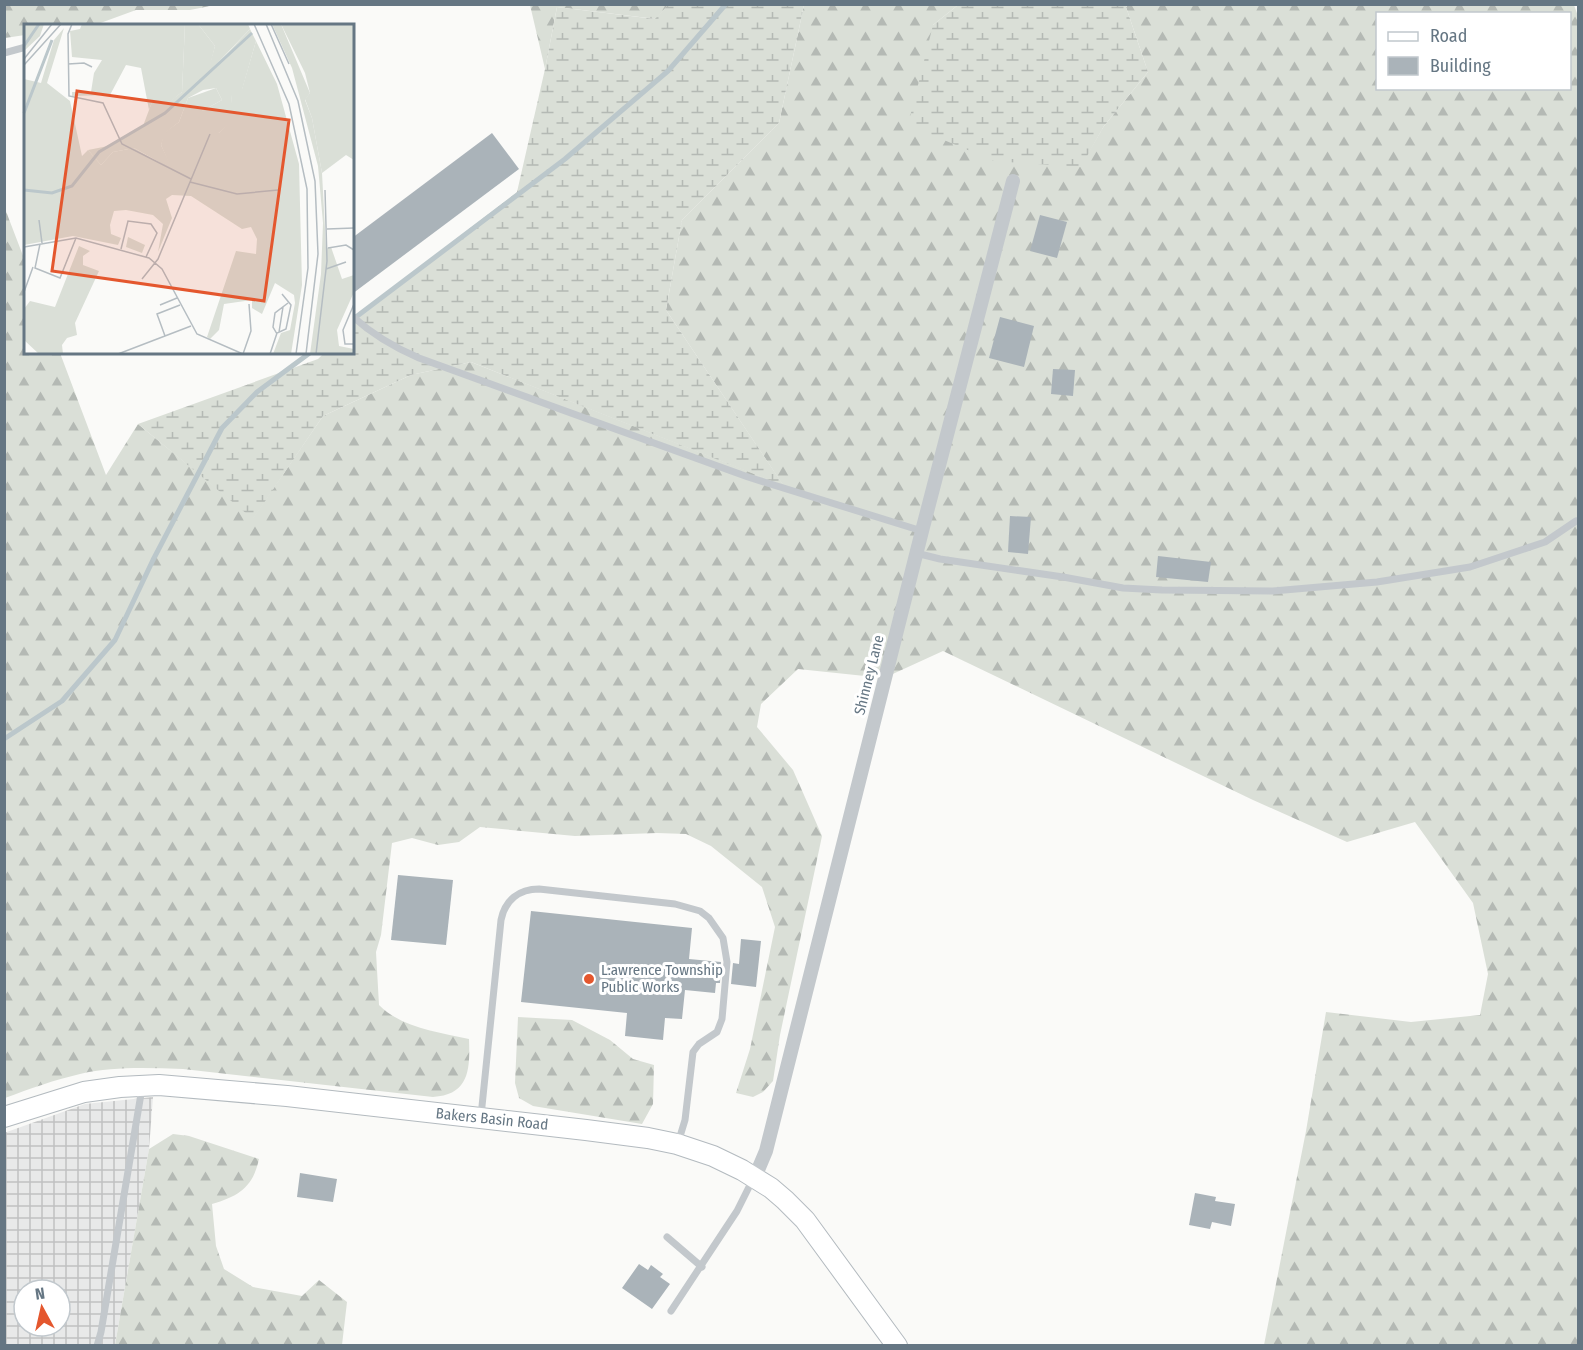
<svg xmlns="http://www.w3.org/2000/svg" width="1583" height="1350" font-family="'Fira Sans Condensed',sans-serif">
<defs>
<pattern id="industrial-grid" width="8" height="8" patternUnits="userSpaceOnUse" patternTransform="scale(1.5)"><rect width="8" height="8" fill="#e8e9e9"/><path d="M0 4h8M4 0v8" fill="none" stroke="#c0c1c2"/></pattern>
<pattern id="forest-firs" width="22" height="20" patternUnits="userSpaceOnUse" patternTransform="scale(1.5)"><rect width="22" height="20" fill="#dadfd7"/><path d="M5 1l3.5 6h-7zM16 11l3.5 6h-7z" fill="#b4b9b4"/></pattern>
<pattern id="wetland-marsh" width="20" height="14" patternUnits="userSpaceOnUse" patternTransform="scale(1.5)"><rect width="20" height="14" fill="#dadfd7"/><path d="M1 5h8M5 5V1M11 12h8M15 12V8" fill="none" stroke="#b4b9b4"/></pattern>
</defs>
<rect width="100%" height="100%" fill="#fafaf8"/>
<path fill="url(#industrial-grid)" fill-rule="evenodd" d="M 153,1097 L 149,1149 L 115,1345 L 5,1345 L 4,1133 L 85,1104 ZM 24,1290 L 60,1290 L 60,1326 L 24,1326 Z"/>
<g fill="url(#forest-firs)" fill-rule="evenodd">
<polygon points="11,5 11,4 215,5 190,10 136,10 95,25 26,26 25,35 5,38 5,6"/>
<polygon points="530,5 668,5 656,19 557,7 545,69"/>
<path d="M 804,5 L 958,5 L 933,25 L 1080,167 L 1104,126 L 1148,72 L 1126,7 L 1128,5 L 1574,5 L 1578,16 L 1578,1345 L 1264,1345 L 1306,1131 L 1326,1012 L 1411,1022 L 1480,1015 L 1488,974 L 1473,903 L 1415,822 L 1347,842 L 1253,800 L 943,651 L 884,678 L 798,669 L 761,704 L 757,727 L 793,770 L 822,836 L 780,1035 L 773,1081 L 763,1092 L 753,1097 L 736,1093 L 750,1049 L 775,927 L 762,887 L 711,846 L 686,834 L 657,833 L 575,836 L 480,827 L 459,842 L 438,845 L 412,838 L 392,843 L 381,935 L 376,952 L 379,1005 C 402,1028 438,1032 469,1039 C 470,1068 470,1095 433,1097 L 183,1069 C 149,1068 114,1066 80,1074 C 54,1080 29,1089 5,1098 L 4,206 L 25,261 L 26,352 L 60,353 L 106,475 L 138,424 L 253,518 L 323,416 L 411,375 L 471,362 L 783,485 L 666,310 L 682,220 L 779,123 ZM 1378,14 L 1570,14 L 1570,88 L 1378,88 Z"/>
<polygon points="518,1017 572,1020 610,1040 633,1059 654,1065 653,1104 642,1124 533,1106 519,1098 515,1083"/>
<path d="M 173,1134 L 189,1136 L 259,1159 C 253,1187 239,1196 212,1204 L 216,1246 L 224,1269 L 253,1287 L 302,1296 L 319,1280 L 347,1302 L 342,1345 L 115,1345 L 149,1149 Z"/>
</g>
<g fill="url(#wetland-marsh)">
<polygon points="668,5 804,5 779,123 682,220 666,310 784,486 471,362 411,375 323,416 253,519 138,424 318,359 324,353 352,352 353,323 364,310 517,192 545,69 557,7 655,19"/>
<polygon points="958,5 1128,5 1126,7 1148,72 1104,126 1081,167 994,161 908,125 933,25"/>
</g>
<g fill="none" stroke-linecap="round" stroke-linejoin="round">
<g stroke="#bbc7cb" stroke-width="5">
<polyline points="352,320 565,159 668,71 726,4"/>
<polyline points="4,739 62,701 115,640 153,560 222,428 257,392 311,352"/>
</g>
</g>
<g fill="#aab3b9">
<polygon points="492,133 519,169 352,294 352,238"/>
<polygon points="1040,215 1067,222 1057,258 1030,251"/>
<polygon points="1000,317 1034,326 1024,367 989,358"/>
<polygon points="1053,369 1075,370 1073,396 1051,394"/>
<polygon points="1010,516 1031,517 1028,554 1008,552"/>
<polygon points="1158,556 1211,562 1208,582 1156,577"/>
<polygon points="398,875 453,880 446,945 391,940"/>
<polygon points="531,911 692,928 689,959 721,962 720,983 716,983 715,993 685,990 682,1019 665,1018 663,1040 625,1036 627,1013 521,1002"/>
<polygon points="741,939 761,941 756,987 731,984 733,963 739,964"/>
<polygon points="300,1173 337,1179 333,1202 297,1197"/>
<polygon points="1195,1193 1216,1197 1215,1201 1235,1204 1231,1226 1212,1222 1210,1229 1189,1225"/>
<polygon points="639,1264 648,1270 651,1265 663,1274 660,1277 670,1284 652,1309 622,1288"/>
</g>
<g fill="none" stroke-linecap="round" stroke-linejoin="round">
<defs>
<polyline id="secondary" points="4,1117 84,1092 120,1087 159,1085 287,1096 586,1130 648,1138 677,1144 713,1156 742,1170 771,1188 785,1200 805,1220 897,1346"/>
</defs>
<use href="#secondary" stroke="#b3babf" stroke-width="22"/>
<g stroke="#c3c8cc" stroke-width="7">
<polyline points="4,53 26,47"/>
<path d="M 352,316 C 373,335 393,347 419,358 L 748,477 L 922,531"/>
<polyline points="916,553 940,559 1063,577 1123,588 1162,590 1273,591 1377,582 1470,567 1545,542 1576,521"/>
<path d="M 481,1116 L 501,920 C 505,900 519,889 539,889 L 675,904 L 700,911 L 709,918 L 723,938 L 727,962 L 722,1019 L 717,1032 L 699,1044 L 693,1052 L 685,1120 L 678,1143"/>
<polyline points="667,1237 702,1267"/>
<polyline points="671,1311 737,1211 753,1179"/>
<polyline points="97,1346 101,1332 142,1088"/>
</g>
<polyline stroke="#c3c8cc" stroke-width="14" points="755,1177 766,1151 922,531 1013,181"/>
<use href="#secondary" stroke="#fff" stroke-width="20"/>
</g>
<circle fill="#e4572e" stroke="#fff" stroke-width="2" cx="589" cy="979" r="6"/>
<g text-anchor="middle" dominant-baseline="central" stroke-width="6" stroke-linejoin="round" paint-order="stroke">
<g font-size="15" fill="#657683" stroke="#fff">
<text transform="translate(869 675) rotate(-76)">Shinney Lane</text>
<text transform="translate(492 1119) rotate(6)">Bakers Basin Road</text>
</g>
<g font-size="15" fill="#657683" stroke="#fff" text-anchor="start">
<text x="601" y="970">L:awrence Township<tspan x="601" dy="17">Public Works</tspan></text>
</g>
</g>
<g transform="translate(24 24)">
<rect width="330" height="330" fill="#fafaf8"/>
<path d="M 0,0 L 20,0 L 16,12 L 0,27 ZM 58,0 L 161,0 L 158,68 L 141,82 L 128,78 L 125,86 L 117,44 L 102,41 L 86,71 L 48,72 L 48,68 L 67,68 L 70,49 L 78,36 L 48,33 L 46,7 L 56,5 ZM 174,0 L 224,0 L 226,5 L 183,50 L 191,22 ZM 257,0 L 330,1 L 330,136 L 322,131 L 298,149 L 288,94 L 281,75 L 286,69 L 281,49 ZM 40,4 L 23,59 L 46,77 L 58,132 L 64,126 L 77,141 L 89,128 L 110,124 L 148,146 L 137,121 L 140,109 L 155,98 L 164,74 L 192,64 L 198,76 L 178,87 L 195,109 L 205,98 L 208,70 L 218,65 L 232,17 L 253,60 L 275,140 L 278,261 L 267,330 L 249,330 L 257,309 L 266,306 L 271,279 L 270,271 L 251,259 L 238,290 L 228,284 L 228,276 L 200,280 L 195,306 L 186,315 L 183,313 L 212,227 L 232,230 L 233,215 L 227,203 L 218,205 L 167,172 L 148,171 L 142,175 L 148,194 L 134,228 L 139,200 L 129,191 L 102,186 L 90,187 L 86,201 L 87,210 L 97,214 L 94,221 L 49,212 L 0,221 L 0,55 L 17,59 L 30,16 ZM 104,213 L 121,221 L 118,229 L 102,223 ZM 55,222 L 66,227 L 59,232 L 59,241 L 75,247 L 51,299 L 53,311 L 43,314 L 38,321 L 39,330 L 15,330 L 0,316 L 0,285 L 6,277 L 31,283 Z" fill="#dadfd7"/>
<path d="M 161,0 L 174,0 L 191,22 L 184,50 L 226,5 L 232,17 L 218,66 L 208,71 L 206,98 L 195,109 L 172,100 L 178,87 L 198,76 L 192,64 L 179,66 L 164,74 L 155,98 L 141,109 L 137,121 L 149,146 L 110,124 L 89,128 L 77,141 L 64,126 L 89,121 L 119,102 L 128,78 L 141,81 L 158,68 ZM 248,0 L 257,0 L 286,69 L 281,76 L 288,94 L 298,149 L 302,224 L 307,223 L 318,255 L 330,251 L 330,268 L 313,306 L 315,322 L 330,325 L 330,330 L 286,330 L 297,250 L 299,199 L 294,142 L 268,44 Z" fill="#dadfd7"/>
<path fill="none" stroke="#bbc7cb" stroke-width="3" d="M 0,22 L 15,0M 0,89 L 28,16M 0,166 L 28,169 L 48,162 L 75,128 L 141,89 L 228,9"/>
<path fill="none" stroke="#b5bdc2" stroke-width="1.5" d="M 48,0 L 44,10 L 45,72 L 79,79 L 98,120 L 167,155M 230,0 L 265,80 L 283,165 L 284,244 L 272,330M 242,0 L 274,77 L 291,157 L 294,230 L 282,330M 247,0 L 265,40M 0,35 L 28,0M 44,40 L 60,39 L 68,43M 0,41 L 37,0M 166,158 L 213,170 L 254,166M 15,196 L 18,219M 303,205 L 330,204M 16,220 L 11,244 L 36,254 L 52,214M 0,223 L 52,214 L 125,234 L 138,245 L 173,310 L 219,330M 304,224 L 322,221 L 330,226M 97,225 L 104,197 L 127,200 L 133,209 L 122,233M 302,245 L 322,238M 118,255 L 134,235 L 186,110M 0,268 L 9,243M 330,280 L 319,306 L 321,320 L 330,320M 136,281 L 153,274M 255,308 L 259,283M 253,310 L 249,303 L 251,289 L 264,279M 141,312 L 133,290 L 156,281M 94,330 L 167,302M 219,330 L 227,307 L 225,280M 246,330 L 253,309 L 262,305 L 267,281 L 258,270M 292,330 L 303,237 L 301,166"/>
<path fill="#e4572e" fill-opacity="0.15" stroke="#e4572e" stroke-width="3" d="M 53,67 L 265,96 L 240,277 L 28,247 Z"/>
<rect width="330" height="330" fill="none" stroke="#657683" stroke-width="3"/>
</g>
<rect width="1583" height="1350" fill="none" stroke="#657683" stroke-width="12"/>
<rect x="1376" y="12" width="195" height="78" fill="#ffffff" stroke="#c1c8cd" stroke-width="1.5"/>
<rect x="1388" y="32" width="30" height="9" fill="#ffffff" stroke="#c1c8cd" stroke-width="1.5"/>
<text x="1430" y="42" font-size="18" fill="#657683">Road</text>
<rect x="1388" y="57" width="30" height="18" fill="#aab3b9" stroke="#c1c8cd" stroke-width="1.5"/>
<text x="1430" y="72" font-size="18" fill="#657683">Building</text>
<g transform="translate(42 1308) rotate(352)"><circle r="28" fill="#ffffff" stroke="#c1c8cd" stroke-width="1.5"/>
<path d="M0-4.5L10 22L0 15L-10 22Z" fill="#e4572e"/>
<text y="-9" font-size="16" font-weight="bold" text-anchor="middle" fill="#657683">N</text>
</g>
</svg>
